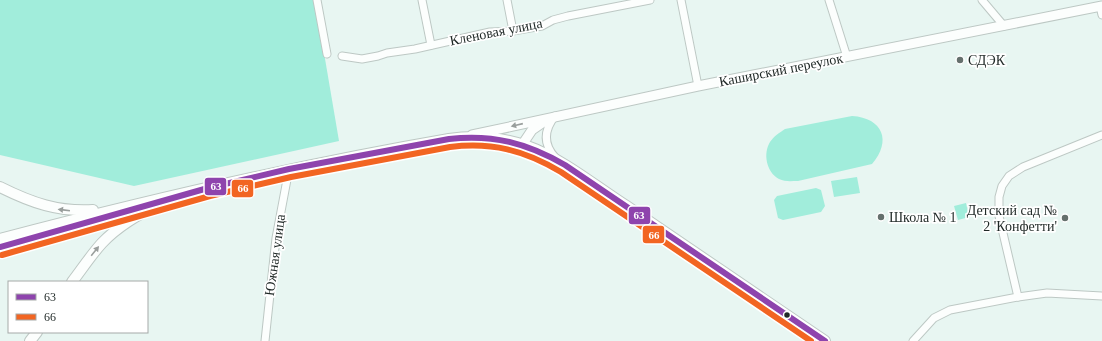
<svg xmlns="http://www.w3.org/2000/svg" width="1102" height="341" font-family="Georgia,serif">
<rect width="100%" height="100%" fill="#e8f6f2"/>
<g fill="#a1eddb">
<polygon points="0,0 315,0 339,141 134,186 0,155"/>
<path d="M 852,116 C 883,118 892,141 872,164 L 798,181 C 791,181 785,182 779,179 C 766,172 763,153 770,142 C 774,136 779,133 785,129 Z"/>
<polygon points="857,177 860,193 834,197 831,181"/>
<polygon points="816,188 821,190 825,206 821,212 783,220 778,218 774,200 777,196"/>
<polygon points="966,203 969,217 958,220 954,206"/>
</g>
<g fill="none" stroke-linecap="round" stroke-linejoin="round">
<defs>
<g id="minor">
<polyline points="317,0 327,54"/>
<polyline points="422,0 431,45"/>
<polyline points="507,0 513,31"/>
<polyline points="681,0 698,86"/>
<polyline points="829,0 847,57"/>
<polyline points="982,0 1004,26"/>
<polyline points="1100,6 1102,15"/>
<polyline points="342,56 362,59 378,56 387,53 415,49 490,32 513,31 542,26 553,20 568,16 650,0"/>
<path d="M 555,116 C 544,130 543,144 555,157"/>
<polyline points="1018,297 999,216 999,197 1002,186 1009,176 1023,167 1102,135"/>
<polyline points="265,341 276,238 289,169"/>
<polyline points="913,341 934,318 950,310 1018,297 1047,293 1102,296"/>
</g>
<g id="major">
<polyline points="472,135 698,86 1102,6"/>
<polyline points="522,145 532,130 545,121"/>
</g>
<g id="highway">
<path d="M 0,187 C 32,203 58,212 93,210"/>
<path d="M 0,239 C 148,200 298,165 449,139 C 476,135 501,137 527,146 C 561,158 594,185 625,205 C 692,250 758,296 825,341"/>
<polyline points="0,247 68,228"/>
<path d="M 72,282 C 82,269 91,255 102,243 C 119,225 142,212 164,202"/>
<polyline points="30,341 37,332"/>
</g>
</defs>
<use href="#minor" stroke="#bdc8c4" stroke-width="9"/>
<use href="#major" stroke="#bdc8c4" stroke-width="11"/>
<use href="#highway" stroke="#bdc8c4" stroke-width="12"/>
<use href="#minor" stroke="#fcfefd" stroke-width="7"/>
<use href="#major" stroke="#fcfefd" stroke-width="9"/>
<use href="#highway" stroke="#fcfefd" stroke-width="10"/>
<defs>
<path id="bus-1" d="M 0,247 L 208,188 L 289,169 L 449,139 C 493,134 527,143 565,165 L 825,341"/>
<path id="bus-2" d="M 2,255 L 210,196 L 291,177 L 450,147 C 492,142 524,150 561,172 L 811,341"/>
</defs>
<use href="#bus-1" stroke="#fff" stroke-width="9"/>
<use href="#bus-2" stroke="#fff" stroke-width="9"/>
<use href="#bus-1" stroke="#8e44ad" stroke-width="6"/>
<use href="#bus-2" stroke="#f26522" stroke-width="6"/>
</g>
<defs><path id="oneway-solid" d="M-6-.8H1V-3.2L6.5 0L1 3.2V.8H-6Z"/></defs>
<g fill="#999e9c">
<use href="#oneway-solid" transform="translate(517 125) rotate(167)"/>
<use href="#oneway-solid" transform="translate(64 210) rotate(-173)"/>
<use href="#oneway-solid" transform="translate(95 251) rotate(-51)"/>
</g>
<g fill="#65706d" stroke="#fff" stroke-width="1.5">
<circle cx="960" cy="60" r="4"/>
<circle cx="881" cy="217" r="4"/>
<circle cx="1065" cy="218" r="4"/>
</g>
<circle fill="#1f2826" stroke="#fff" stroke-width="1.5" cx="787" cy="315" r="3.5"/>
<g text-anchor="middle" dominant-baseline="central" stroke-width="3.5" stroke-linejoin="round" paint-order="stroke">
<g font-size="14" fill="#1f2826" stroke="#fff">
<text transform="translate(496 32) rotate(-11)">Кленовая улица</text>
<text transform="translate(781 70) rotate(-11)">Каширский переулок</text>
<text transform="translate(275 255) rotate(-82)">Южная улица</text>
</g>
<g font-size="14" fill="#1f2826" stroke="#fff" text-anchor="start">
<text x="968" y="60">СДЭК</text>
<text x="1057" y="210" text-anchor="end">Детский сад №<tspan x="1057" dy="16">2 'Конфетти'</tspan></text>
<text x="889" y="217">Школа № 1</text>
</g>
</g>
<g stroke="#fff" stroke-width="1.5">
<rect x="204" y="177" width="23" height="19" rx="4" fill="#8e44ad"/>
<rect x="231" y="179" width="23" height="19" rx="4" fill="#f26522"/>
<rect x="628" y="206" width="23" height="19" rx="4" fill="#8e44ad"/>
<rect x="642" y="225" width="23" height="19" rx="4" fill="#f26522"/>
</g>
<g font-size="11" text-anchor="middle" font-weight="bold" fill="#fff">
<text x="216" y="190">63</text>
<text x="243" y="192">66</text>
<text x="639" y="219">63</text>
<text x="654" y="239">66</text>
</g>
<rect x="8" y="281" width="140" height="52" fill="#ffffff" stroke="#a5a9a8"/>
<rect x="16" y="294" width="20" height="6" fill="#8e44ad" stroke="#a5a9a8"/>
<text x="44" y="301" font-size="12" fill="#1f2826">63</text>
<rect x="16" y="314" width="20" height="6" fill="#f26522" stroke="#a5a9a8"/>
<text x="44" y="321" font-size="12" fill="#1f2826">66</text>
</svg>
